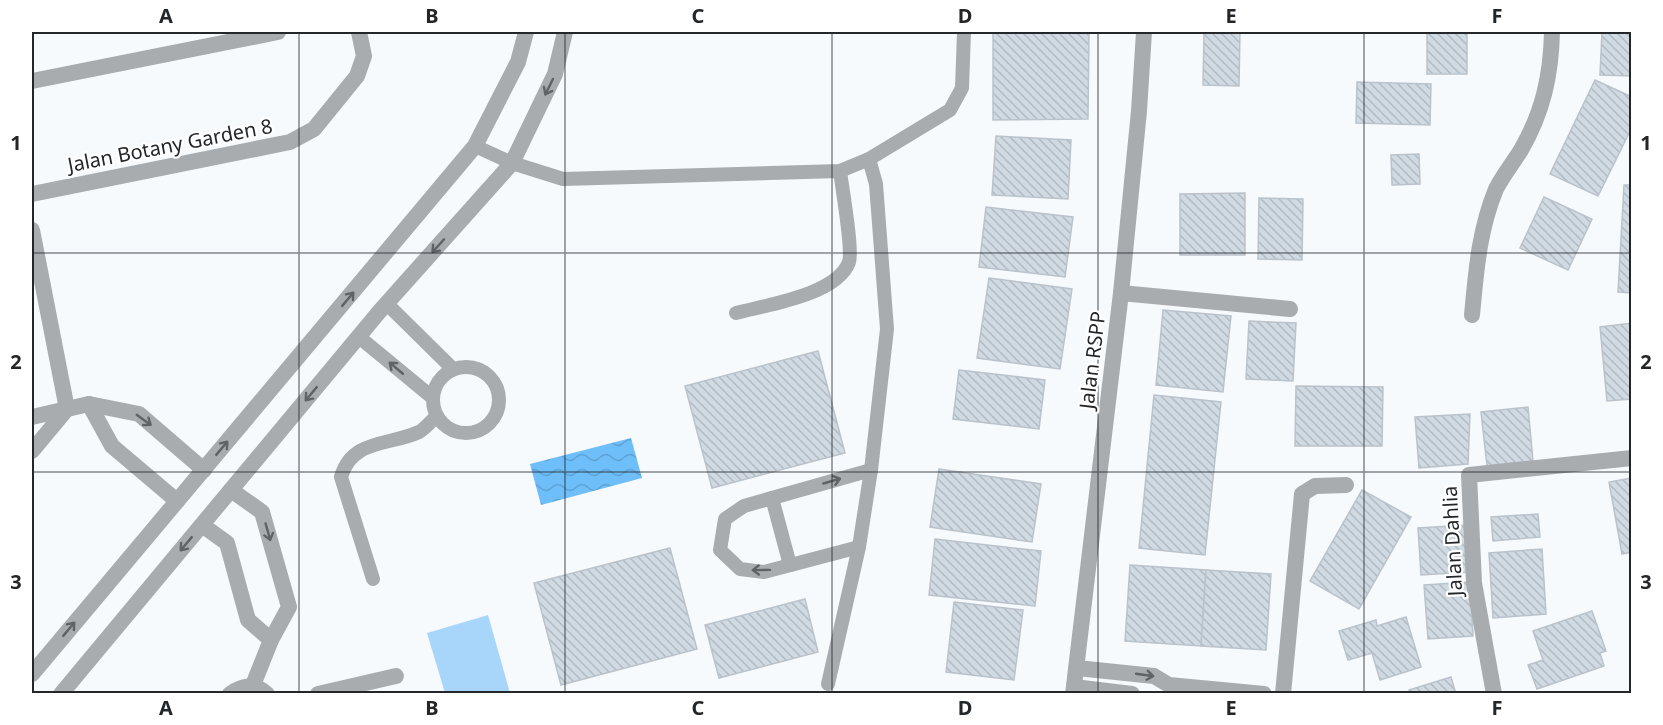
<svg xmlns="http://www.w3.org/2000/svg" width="1663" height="725" font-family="'Noto Sans',sans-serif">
<defs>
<pattern id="water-waves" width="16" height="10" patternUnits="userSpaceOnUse" patternTransform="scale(1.5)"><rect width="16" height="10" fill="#6dbef9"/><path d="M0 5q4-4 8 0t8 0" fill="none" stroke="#5ea3d6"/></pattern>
<pattern id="building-back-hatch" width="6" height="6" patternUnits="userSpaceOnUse" patternTransform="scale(1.5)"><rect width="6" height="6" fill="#d0dae2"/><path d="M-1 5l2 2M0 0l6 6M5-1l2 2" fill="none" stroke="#b2bbc2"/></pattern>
</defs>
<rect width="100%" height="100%" fill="#f6fafd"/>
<polygon fill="#a8d6fa" points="488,615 510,693 445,693 427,633"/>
<polygon fill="url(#water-waves)" points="631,438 642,478 541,505 530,464"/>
<g fill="url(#building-back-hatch)" stroke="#bac3cb" stroke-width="1.5">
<polygon points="993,32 1089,32 1088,119 993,120"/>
<polygon points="1204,32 1240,32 1239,86 1203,85"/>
<rect x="1427" y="32" width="40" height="42"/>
<polygon points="1602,32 1632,32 1632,76 1600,75"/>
<polygon points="1595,80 1632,97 1632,127 1598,196 1550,174"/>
<polygon points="1357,82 1431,84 1430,125 1356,123"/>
<polygon points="996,136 1071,140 1068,199 992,195"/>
<polygon points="1419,154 1420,184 1392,185 1391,155"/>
<polygon points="1624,185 1632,185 1632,293 1618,292"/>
<polygon points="1245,193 1245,255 1180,255 1180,194"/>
<polygon points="1544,197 1592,219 1568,270 1520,248"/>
<polygon points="1259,198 1303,199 1302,260 1258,259"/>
<polygon points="986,207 1073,217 1065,277 979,267"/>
<polygon points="989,278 1072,289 1060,369 977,358"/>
<polygon points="1163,310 1231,316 1223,392 1156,385"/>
<polygon points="1249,321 1296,323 1293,381 1246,379"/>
<polygon points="1632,323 1632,399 1607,401 1600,327"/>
<polygon points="818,351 845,453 712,488 685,386"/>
<polygon points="959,370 1045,380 1039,429 953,419"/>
<polygon points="1296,386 1383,387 1382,446 1295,446"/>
<polygon points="1154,395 1221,402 1205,555 1139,548"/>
<polygon points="1528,407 1533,461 1487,466 1481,412"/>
<polygon points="1470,414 1468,464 1419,468 1415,417"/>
<polygon points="939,469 1041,484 1032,542 930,527"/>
<polygon points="1632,478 1632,552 1622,554 1609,482"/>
<polygon points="1362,490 1411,517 1359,609 1310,581"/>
<polygon points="1538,514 1540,537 1493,541 1491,517"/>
<polygon points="1467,525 1470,572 1421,575 1418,528"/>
<polygon points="935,539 1041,551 1035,606 929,595"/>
<polygon points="670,548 697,649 561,685 534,583"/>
<polygon points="1542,549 1546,614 1493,618 1489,553"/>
<polygon points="1130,565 1206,570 1201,646 1125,641"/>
<polygon points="1206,570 1271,574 1266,650 1201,646"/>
<polygon points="1470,582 1473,636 1428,639 1424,585"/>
<polygon points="805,599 818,652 719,678 705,625"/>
<polygon points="954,602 1023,610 1014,680 946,672"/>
<polygon points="1592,611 1606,651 1600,653 1604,666 1537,689 1528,665 1543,660 1533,631"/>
<polygon points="1406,617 1421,667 1380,680 1372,653 1348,660 1339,631 1376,620 1377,626"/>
<polygon points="1451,677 1456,694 1410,694 1409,690"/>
</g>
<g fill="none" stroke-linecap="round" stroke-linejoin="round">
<g stroke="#a8acaf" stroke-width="14">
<polyline points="475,146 512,163 563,179 840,171 869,159 950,110 962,88 964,32"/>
<polyline points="387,304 453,369"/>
<path d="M 736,313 C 766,305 837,295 849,262 C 853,250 842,187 840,171"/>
<polyline points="359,337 433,398"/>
<circle cx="466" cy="400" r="33"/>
<polyline points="772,498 790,565"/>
<polyline points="859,547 764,572 740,569 720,550 725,519 744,506 871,470"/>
<path d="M 373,579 L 341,477 C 352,439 388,446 419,432 C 425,429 431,421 437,416"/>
<polyline points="828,684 859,547 871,470 887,329 876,184 869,159"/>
</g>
<g stroke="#a8acaf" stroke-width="16">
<polyline points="32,81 278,32"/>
<polyline points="32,194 290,142 314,129 357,76 364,56 359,32"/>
<polyline points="32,230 67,409 89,404 139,414 204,470"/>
<polyline points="1121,293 1290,309"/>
<path d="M 1472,315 C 1476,272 1479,230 1496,189 C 1503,175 1513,163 1521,150 C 1543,112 1551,75 1552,32"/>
<polyline points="89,404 112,446 177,501"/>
<polyline points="32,417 67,409"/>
<polyline points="32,451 67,409"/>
<polyline points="231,490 262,512 289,607 271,640 253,685"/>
<polyline points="202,525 227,543 248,620 271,640"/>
<polyline points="1077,668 1154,676 1169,685 1264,694"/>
<polyline points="32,674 475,146 518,62 526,32"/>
<polyline points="1074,687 1132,694"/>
<polyline points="61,694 379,312 512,163 555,74 565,32"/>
<path d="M 230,694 C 243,685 254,683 267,694"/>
<polyline points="318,694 396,676"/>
<polyline points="1283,694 1302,494 1315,486 1346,485"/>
<polyline points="1494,694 1474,583 1469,475 1632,458"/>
</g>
<polyline stroke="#a8acaf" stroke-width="16" points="1073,694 1121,293 1139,111 1144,32"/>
</g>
<defs><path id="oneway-shaft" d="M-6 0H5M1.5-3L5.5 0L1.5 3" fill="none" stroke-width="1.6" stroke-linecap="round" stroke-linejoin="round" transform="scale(1.5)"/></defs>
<g stroke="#5f6366">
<use href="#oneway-shaft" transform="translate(549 87) rotate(116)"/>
<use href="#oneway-shaft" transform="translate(438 246) rotate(132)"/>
<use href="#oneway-shaft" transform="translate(348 299) rotate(-50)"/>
<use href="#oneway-shaft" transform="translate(396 368) rotate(-140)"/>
<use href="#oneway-shaft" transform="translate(311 394) rotate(130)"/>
<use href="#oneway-shaft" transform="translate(144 420) rotate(36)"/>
<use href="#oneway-shaft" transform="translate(222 448) rotate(-50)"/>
<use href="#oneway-shaft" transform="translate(832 481) rotate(-16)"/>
<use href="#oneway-shaft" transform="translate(268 532) rotate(74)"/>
<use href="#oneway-shaft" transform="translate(186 544) rotate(130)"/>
<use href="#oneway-shaft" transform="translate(761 570) rotate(179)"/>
<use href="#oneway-shaft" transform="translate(69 629) rotate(-50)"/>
<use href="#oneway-shaft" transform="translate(1145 675) rotate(8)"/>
</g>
<path fill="none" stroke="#23272a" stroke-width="1.5" stroke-opacity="0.55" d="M 299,32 L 299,694M 565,32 L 565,694M 832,32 L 832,694M 1098,32 L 1098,694M 1364,32 L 1364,694M 32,253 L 1632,253M 32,472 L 1632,472"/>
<g text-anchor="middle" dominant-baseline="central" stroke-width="4.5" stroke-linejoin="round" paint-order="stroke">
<g font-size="20" fill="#23272a" stroke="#fff">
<text transform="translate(170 145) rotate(-11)">Jalan Botany Garden 8</text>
<text transform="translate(1092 360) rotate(-83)">Jalan RSPP</text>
<text transform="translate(1452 541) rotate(-93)">Jalan Dahlia</text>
</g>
</g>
<rect width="1663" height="725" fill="none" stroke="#ffffff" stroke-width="66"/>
<rect x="33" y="33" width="1597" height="659" fill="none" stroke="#23272a" stroke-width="2"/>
<g font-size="20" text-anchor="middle" font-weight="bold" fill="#23272a">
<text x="166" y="23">A</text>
<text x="432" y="23">B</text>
<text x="698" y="23">C</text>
<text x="965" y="23">D</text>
<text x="1231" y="23">E</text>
<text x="1497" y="23">F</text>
<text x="16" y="150">1</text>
<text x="1646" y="150">1</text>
<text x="16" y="369">2</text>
<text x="1646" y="369">2</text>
<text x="16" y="589">3</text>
<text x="1646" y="589">3</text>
<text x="166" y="715">A</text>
<text x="432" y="715">B</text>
<text x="698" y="715">C</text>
<text x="965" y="715">D</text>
<text x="1231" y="715">E</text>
<text x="1497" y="715">F</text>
</g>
</svg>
